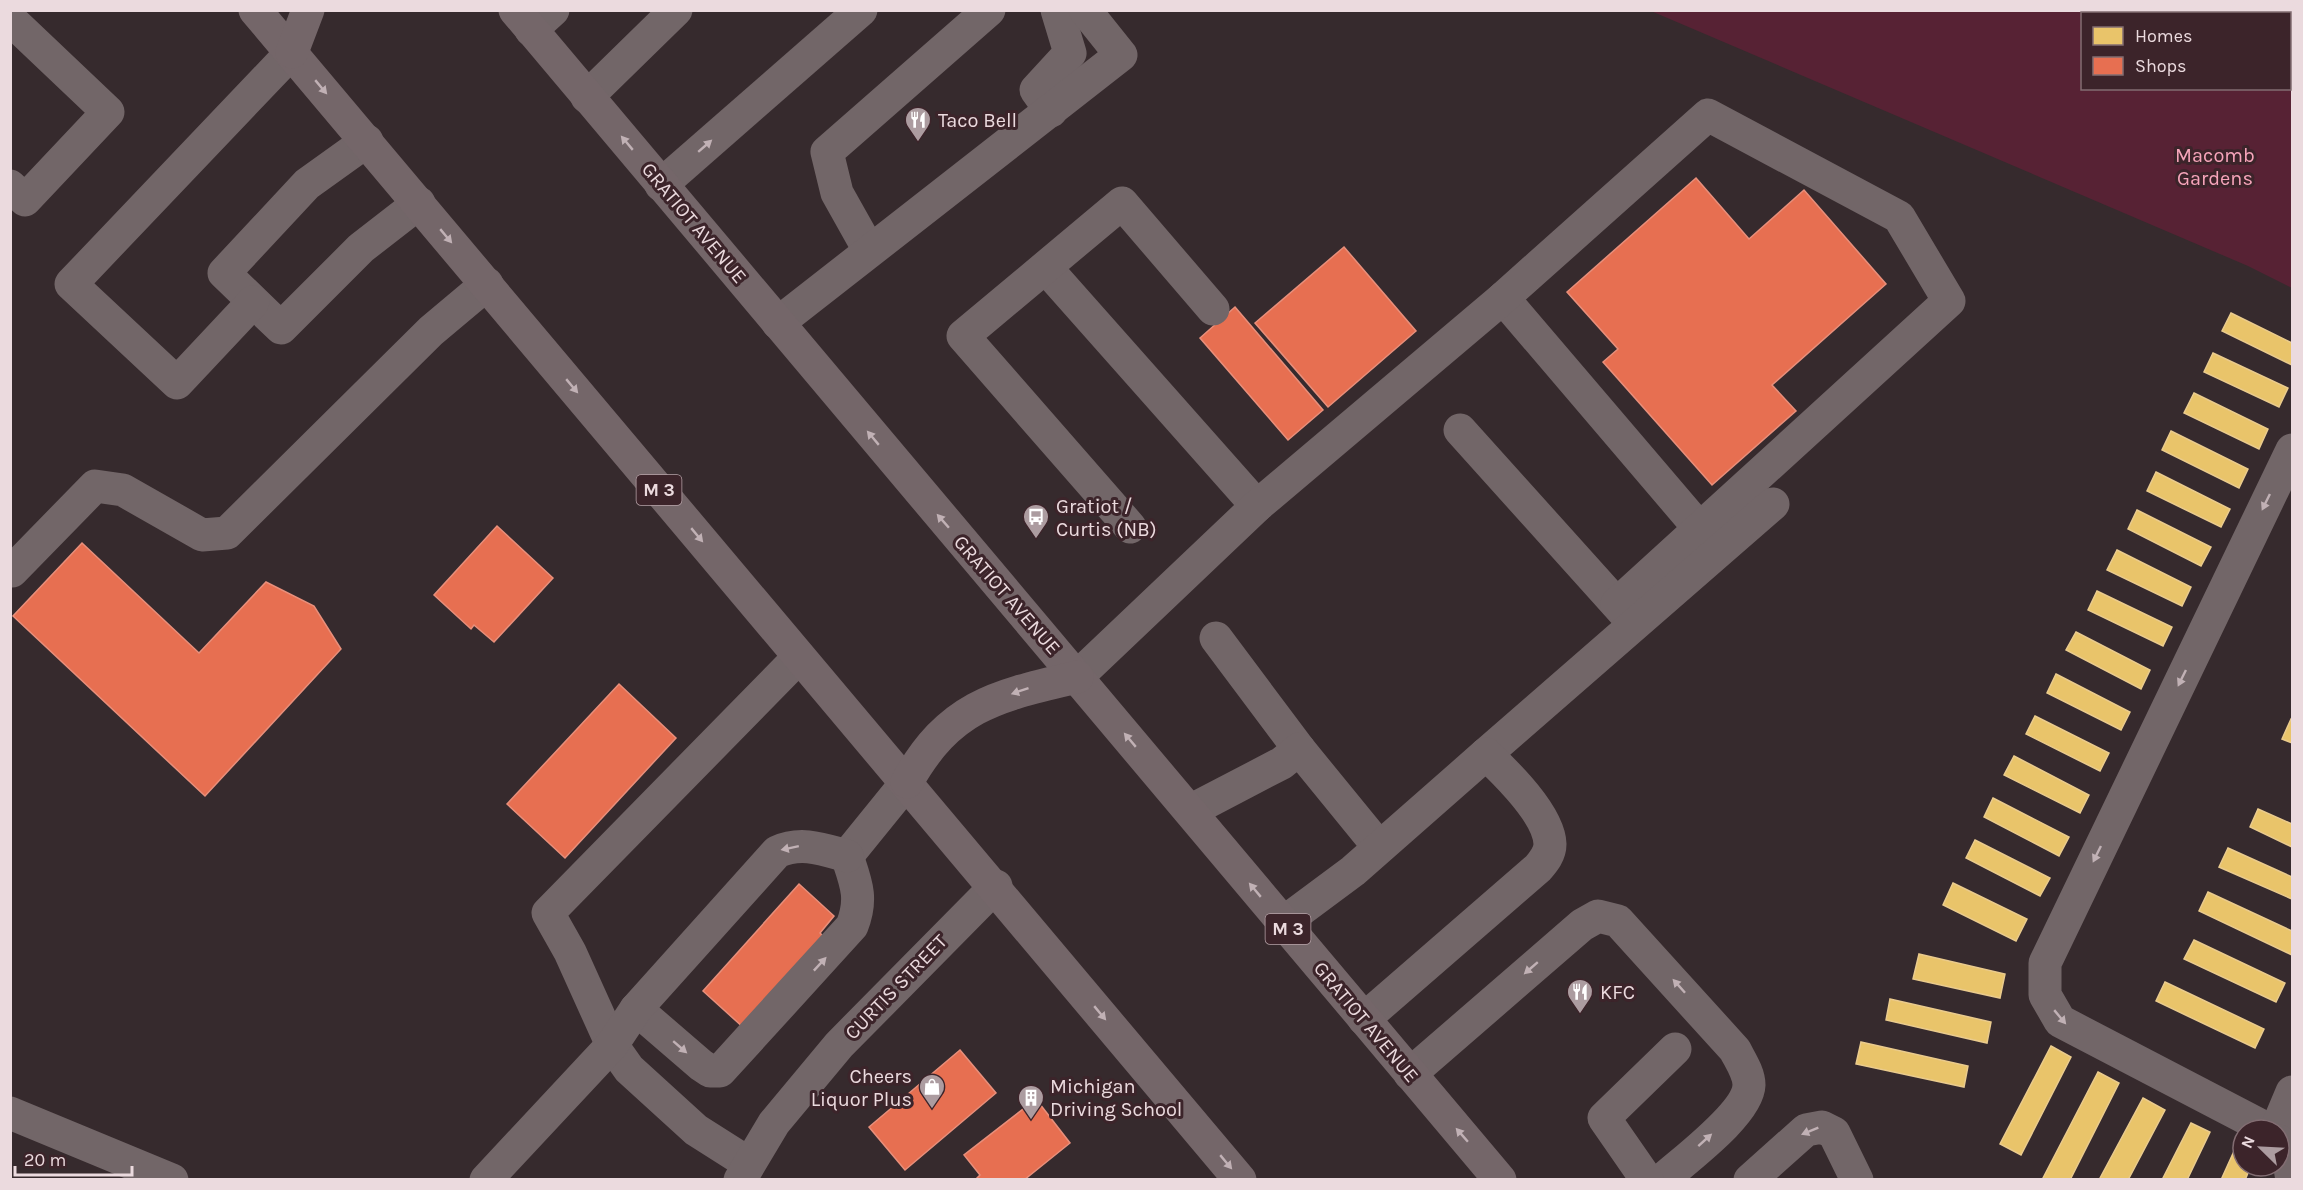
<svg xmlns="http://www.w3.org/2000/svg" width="2303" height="1190" font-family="Karla,sans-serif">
<rect width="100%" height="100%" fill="#362a2d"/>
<path fill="#572234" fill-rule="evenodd" d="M 1651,11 L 2292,11 L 2292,288 L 2248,266 ZM 2082,14 L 2290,14 L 2290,88 L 2082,88 Z"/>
<g fill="#e9c46a" stroke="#eacb8d" stroke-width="1.5">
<polygon points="2231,313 2292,343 2292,365 2222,331"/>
<polygon points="2213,353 2288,388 2279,407 2204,372"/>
<polygon points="2194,393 2268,429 2259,449 2184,413"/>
<polygon points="2171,431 2248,469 2239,488 2162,450"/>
<polygon points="2156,472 2230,509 2221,527 2147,491"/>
<polygon points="2137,510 2211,547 2201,566 2128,529"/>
<polygon points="2117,550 2191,587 2182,606 2107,570"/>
<polygon points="2097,591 2172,627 2163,646 2088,610"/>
<polygon points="2076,632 2150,670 2141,689 2066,650"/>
<polygon points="2056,674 2130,712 2121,730 2047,693"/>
<polygon points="2035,716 2109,753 2100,771 2026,734"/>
<polygon points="2291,719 2292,720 2292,743 2282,739"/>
<polygon points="2014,756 2089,795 2080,813 2004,775"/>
<polygon points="1993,798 2069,837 2059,856 1984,817"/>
<polygon points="2258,809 2292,824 2292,847 2250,827"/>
<polygon points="1975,840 2050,878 2040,896 1966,858"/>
<polygon points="2228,848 2292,877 2292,899 2219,867"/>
<polygon points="1953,883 2027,919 2016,941 1943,905"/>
<polygon points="2208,892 2292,931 2292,955 2199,911"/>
<polygon points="2194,940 2285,983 2276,1002 2184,959"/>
<polygon points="1919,954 2005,974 2000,998 1913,979"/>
<polygon points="2165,982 2264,1029 2255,1048 2156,1001"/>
<polygon points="1890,999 1991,1022 1987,1043 1886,1020"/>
<polygon points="1861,1042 1968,1066 1964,1087 1856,1064"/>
<polygon points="2051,1046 2071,1057 2021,1155 2000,1144"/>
<polygon points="2098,1072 2119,1083 2070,1180 2042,1180"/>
<polygon points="2143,1098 2165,1110 2128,1180 2099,1180"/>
<polygon points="2191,1123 2210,1132 2187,1180 2162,1180"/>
<polygon points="2235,1149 2243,1153 2243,1166 2251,1166 2245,1180 2221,1180"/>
</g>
<g fill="#e76f51" stroke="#e88f7b" stroke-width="1.5">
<polygon points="1696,178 1749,239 1804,190 1886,284 1772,385 1796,411 1712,485 1603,362 1618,349 1567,292"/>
<polygon points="1344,247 1416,331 1328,407 1255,323"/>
<polygon points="1235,307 1323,410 1288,440 1200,338"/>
<polygon points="497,526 553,578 494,642 474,625 471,629 434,595"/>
<polygon points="82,543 199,653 266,582 314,606 341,649 205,796 13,616"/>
<polygon points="619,684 676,738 565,858 507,804"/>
<polygon points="799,884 834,916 820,933 826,939 745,1029 703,991"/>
<polygon points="960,1050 996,1093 905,1170 869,1127"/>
<polygon points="1036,1099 1070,1143 1024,1180 975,1180 980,1175 964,1155"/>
</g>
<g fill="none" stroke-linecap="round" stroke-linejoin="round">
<g stroke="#726668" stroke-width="33">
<polyline points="10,19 108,112 25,200 10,186"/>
<polyline points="531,30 553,10"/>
<polyline points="587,97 676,10"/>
<polyline points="1051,111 1036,90 1070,53 1057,10"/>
<polyline points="367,141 307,184 224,273 281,328 361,248 419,203"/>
<polyline points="661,185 861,10"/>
<polyline points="869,250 837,193 827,152 989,10"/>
<polyline points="1046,268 1257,506"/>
<polyline points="1503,298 1700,529"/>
<polyline points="253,302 177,383 71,284 292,52"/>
<polyline points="778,323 1121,55 1085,10"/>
<polyline points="1460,430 1630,619"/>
<polyline points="1130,527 963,336 1122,203 1213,309"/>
<polyline points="12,571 95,486 123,490 202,535 227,533 431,331 487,284"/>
<polyline points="1216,638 1299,749"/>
<polyline points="1077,677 1257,506 1503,298 1708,115 1899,217 1949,301 1617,604"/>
<polyline points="1486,754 1773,504"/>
<polyline points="1190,811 1282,763 1299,749 1379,847"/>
<polyline points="847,856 907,782"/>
<path d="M 1283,923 L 1353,871 L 1486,754 C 1506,773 1549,815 1550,844 C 1550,854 1544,861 1538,868 L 1364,1019"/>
<path d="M 636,1009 L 701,1065 L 710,1071 L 720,1071 L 852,926 C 863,898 856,883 847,856"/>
<path d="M 1410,1074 L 1582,925 L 1598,916 L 1618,921 L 1735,1050 C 1740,1060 1749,1073 1749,1085 C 1748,1114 1684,1160 1662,1180"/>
<polyline points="10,1113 172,1180"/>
<polyline points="2269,1130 2060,1021 2045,995 2045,963 2292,450"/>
<polyline points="2276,1130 2292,1092"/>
<polyline points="2279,1141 2288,1156 2292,1180"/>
<polyline points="748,1163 696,1130 629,1069 612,1045 570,952 548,913 799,657"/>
<path d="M 486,1180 L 612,1045 L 636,1009 L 777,852 C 801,841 822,849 847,856"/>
<polyline points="740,1180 774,1123 839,1045 996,886"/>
<polyline points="1647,1180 1604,1118 1675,1049"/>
<polyline points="1750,1180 1806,1130 1822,1127 1834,1133 1857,1180"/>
</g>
<g stroke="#746669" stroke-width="33">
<polyline points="255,10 1240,1180"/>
<polyline points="515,10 1500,1180"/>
<polyline points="292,52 308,10"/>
<path d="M 907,782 C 950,705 996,696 1077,677"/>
</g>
</g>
<defs><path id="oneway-solid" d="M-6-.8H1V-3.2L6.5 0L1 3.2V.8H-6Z" transform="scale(1.5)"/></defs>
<g fill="#c1b1b5">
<use href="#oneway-solid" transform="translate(321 87) rotate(50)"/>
<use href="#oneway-solid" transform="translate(627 143) rotate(-130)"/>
<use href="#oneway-solid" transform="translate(705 146) rotate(-41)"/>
<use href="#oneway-solid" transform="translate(446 236) rotate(50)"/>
<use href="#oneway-solid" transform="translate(572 386) rotate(50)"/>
<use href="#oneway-solid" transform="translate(873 438) rotate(-130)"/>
<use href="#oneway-solid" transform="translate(2266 502) rotate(116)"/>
<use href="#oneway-solid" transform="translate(943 521) rotate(-131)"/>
<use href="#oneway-solid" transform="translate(697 535) rotate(50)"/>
<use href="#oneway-solid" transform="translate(2182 678) rotate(116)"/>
<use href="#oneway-solid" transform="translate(1020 691) rotate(161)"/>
<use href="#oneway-solid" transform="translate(1130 740) rotate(-130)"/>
<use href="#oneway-solid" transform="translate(790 848) rotate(168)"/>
<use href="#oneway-solid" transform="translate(2097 854) rotate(116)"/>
<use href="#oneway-solid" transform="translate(1255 890) rotate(-130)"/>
<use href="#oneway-solid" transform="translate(820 964) rotate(-47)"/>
<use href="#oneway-solid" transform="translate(1531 968) rotate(139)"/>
<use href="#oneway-solid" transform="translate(1679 986) rotate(-132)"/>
<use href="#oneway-solid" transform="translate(1100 1013) rotate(50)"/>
<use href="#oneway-solid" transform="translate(2060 1017) rotate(50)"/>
<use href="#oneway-solid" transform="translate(680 1047) rotate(41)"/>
<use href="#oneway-solid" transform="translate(1810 1131) rotate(158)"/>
<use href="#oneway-solid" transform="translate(1462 1135) rotate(-131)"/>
<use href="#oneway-solid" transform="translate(1705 1140) rotate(-42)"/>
<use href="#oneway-solid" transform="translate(1226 1162) rotate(50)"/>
</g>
<defs>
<symbol id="restaurant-pin" viewBox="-11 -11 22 30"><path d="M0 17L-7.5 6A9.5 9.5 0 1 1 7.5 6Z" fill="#ac9ca0" stroke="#3c242a"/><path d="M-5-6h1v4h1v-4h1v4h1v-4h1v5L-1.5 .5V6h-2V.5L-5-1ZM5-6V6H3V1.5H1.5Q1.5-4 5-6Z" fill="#fff"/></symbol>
<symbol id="bus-pin" viewBox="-11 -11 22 30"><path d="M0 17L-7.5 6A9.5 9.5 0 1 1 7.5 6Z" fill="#ac9ca0" stroke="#3c242a"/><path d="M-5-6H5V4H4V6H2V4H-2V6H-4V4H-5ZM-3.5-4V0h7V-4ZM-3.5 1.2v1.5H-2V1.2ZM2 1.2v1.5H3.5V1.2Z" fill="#fff"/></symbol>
<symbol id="shop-pin" viewBox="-11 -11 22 30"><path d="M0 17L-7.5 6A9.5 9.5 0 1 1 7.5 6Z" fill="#ac9ca0" stroke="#3c242a"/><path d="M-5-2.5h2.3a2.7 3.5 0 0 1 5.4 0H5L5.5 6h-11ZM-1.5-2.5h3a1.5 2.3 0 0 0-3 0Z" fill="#fff"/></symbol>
<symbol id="building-pin" viewBox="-11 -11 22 30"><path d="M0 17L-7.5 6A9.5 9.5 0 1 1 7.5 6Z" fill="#ac9ca0" stroke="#3c242a"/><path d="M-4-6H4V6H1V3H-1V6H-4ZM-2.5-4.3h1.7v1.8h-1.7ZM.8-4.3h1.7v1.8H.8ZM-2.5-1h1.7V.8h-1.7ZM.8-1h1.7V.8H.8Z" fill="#fff"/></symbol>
</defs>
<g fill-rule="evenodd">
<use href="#restaurant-pin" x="903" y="105" width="30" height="40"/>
<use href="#bus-pin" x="1021" y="502" width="30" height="40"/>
<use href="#restaurant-pin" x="1565" y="977" width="30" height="40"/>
<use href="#shop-pin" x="917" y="1072" width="30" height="40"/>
<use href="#building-pin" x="1016" y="1083" width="30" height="40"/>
</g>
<g text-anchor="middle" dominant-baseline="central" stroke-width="6" stroke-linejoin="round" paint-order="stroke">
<g fill="#3c242a" stroke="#b6a3a8" stroke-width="1.5">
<rect x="636.5" y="475" width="45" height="30" rx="4.5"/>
<rect x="1265.5" y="914" width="45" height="30" rx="4.5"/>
</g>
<g font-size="18" font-weight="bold" fill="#ebdade">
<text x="659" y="490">M 3</text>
<text x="1288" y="929">M 3</text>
</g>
<g font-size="20" fill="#ebdade" stroke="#3c242a" text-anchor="start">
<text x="938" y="120">Taco Bell</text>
<text x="1056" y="506">Gratiot /<tspan x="1056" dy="23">Curtis (NB)</tspan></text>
<text x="1600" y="992">KFC</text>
<text x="912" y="1076" text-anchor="end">Cheers<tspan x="912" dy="23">Liquor Plus</tspan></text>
<text x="1050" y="1086">Michigan<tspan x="1050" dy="23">Driving School</tspan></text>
</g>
<g font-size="20" fill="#f7a5bb" stroke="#3c242a">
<text x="2215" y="155">Macomb<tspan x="2215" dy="23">Gardens</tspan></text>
</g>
<g font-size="20" fill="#ebdade" stroke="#3c242a">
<text transform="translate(694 223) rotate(50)">GRATIOT AVENUE</text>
<text transform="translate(1007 595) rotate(49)">GRATIOT AVENUE</text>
<text transform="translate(896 987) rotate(-46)">CURTIS STREET</text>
<text transform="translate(1366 1022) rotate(50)">GRATIOT AVENUE</text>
</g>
</g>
<rect width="2303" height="1190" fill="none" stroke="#ebdade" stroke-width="24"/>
<rect x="2081" y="12" width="210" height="78" fill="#3c242a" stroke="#826d72" stroke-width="1.5"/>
<rect x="2093" y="27" width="30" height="18" fill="#e9c46a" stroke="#826d72" stroke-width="1.5"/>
<text x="2135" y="42" font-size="18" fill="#ebdade">Homes</text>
<rect x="2093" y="57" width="30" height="18" fill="#e76f51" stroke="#826d72" stroke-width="1.5"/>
<text x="2135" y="72" font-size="18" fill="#ebdade">Shops</text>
<g transform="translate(2261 1148) rotate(294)"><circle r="28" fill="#3c242a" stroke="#826d72" stroke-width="1.5"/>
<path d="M0-4.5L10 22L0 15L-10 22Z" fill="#ac9ca0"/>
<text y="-9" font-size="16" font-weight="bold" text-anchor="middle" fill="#ebdade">N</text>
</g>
<path d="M15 1166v9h117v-9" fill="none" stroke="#ebdade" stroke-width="3"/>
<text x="24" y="1166" font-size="18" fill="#ebdade" stroke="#3c242a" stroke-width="4.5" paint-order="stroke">20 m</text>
</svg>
